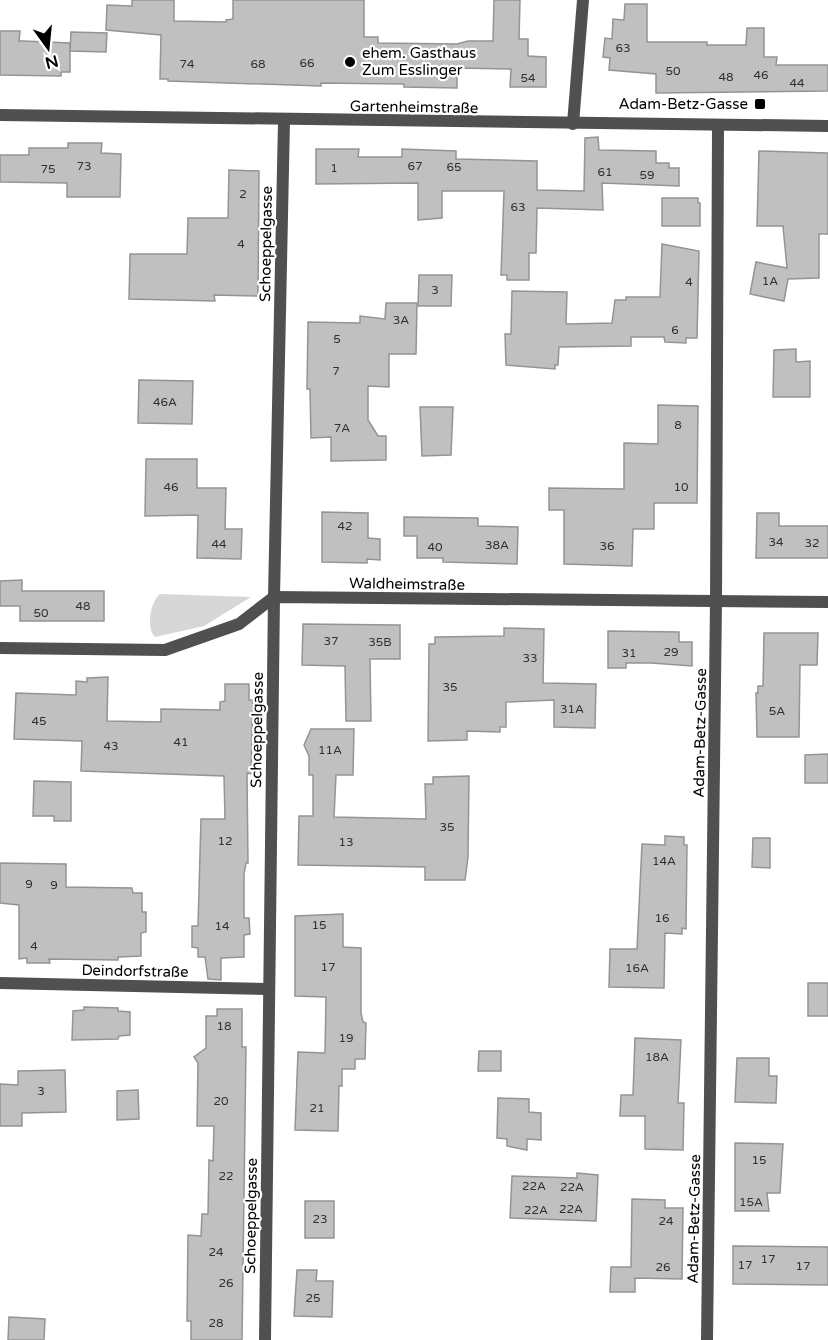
<svg xmlns="http://www.w3.org/2000/svg" width="828" height="1340" font-family="'Varela Round',sans-serif">
<rect width="100%" height="100%" fill="#fff"/>
<path fill="#d7d7d7" d="M 160,594 L 251,597 L 204,626 L 155,637 C 146,628 150,602 160,594 Z"/>
<g fill="#c0c0c0" stroke="#949494" stroke-width="1.5">
<polygon points="132,0 174,0 174,21 226,22 226,20 233,19 233,0 364,0 364,37 378,37 378,43 457,44 468,41 493,41 494,0 520,0 519,39 528,39 528,56 546,57 546,87 510,87 511,69 457,68 457,88 404,87 404,84 321,83 321,86 168,81 168,79 160,79 161,35 106,30 107,5 132,6"/>
<polygon points="625,4 647,4 647,42 707,42 707,45 746,45 747,28 764,28 764,57 777,57 776,65 828,65 828,91 656,93 656,74 609,70 610,58 603,57 605,38 612,39 613,19 624,20"/>
<polygon points="0,31 20,31 19,41 23,41 70,43 70,72 61,72 61,76 0,75"/>
<polygon points="71,32 107,33 106,52 70,51"/>
<polygon points="598,137 599,150 656,151 656,163 669,163 669,168 679,168 679,186 602,183 603,210 537,208 536,253 529,253 529,280 507,280 507,275 501,275 504,191 442,191 442,218 418,220 418,183 316,184 316,149 359,149 358,157 402,157 402,149 456,151 456,159 537,161 537,190 584,191 585,138"/>
<polygon points="68,143 102,143 101,153 121,154 120,197 67,197 67,183 0,182 0,155 29,155 29,148 68,148"/>
<polygon points="759,151 828,153 828,234 819,234 819,278 788,279 784,301 750,294 756,262 787,268 783,226 757,226"/>
<polygon points="229,170 259,171 258,296 214,295 215,301 129,299 130,254 187,254 188,218 228,218"/>
<polygon points="662,198 698,198 698,203 700,203 700,226 662,226"/>
<polygon points="662,244 699,251 697,338 686,338 686,343 665,342 664,337 631,337 631,346 559,347 558,365 555,365 555,369 506,365 505,334 511,334 512,291 567,292 566,324 612,323 615,300 626,300 626,297 660,297"/>
<polygon points="419,275 452,275 451,306 418,306"/>
<polygon points="386,303 417,303 416,354 389,354 389,387 368,386 368,420 378,436 386,436 386,460 331,461 331,437 311,438 310,389 307,389 308,322 360,323 360,316 385,319"/>
<polygon points="796,349 796,362 810,361 810,397 773,397 774,350"/>
<polygon points="139,380 193,381 192,424 138,423"/>
<polygon points="658,405 698,406 697,503 654,503 654,529 633,529 632,566 564,564 564,510 549,510 549,488 624,489 624,443 658,444"/>
<polygon points="420,407 453,407 451,455 422,456"/>
<polygon points="146,459 197,459 197,488 226,488 225,529 242,529 241,559 197,558 198,515 145,516"/>
<polygon points="322,512 368,513 368,538 380,539 380,560 367,559 367,563 322,562"/>
<polygon points="757,513 779,513 779,526 828,526 828,558 756,558"/>
<polygon points="404,517 478,518 478,526 518,527 517,564 443,562 443,558 417,558 417,536 404,536"/>
<polygon points="22,580 22,591 104,591 104,621 20,621 20,606 0,606 0,581"/>
<polygon points="303,624 400,625 400,659 370,659 371,721 346,721 345,666 302,665"/>
<polygon points="504,628 544,629 543,683 596,684 595,728 554,727 554,700 506,702 506,727 500,727 500,732 467,731 467,740 428,741 429,644 435,644 435,637 504,636"/>
<polygon points="608,631 679,632 679,642 692,642 692,666 651,663 626,663 626,668 608,668"/>
<polygon points="764,633 818,633 817,665 800,665 799,737 757,737 756,693 758,693 758,686 763,686"/>
<polygon points="108,677 107,721 161,722 161,709 220,710 220,702 225,701 225,684 249,684 249,700 253,700 251,774 247,773 248,863 246,863 244,874 244,918 249,918 250,934 244,935 244,957 221,958 221,980 208,979 205,957 198,957 198,948 192,947 192,926 198,926 201,819 225,819 224,776 81,771 82,741 14,739 16,693 76,695 76,681 87,682 87,678"/>
<polygon points="311,729 354,729 353,775 336,775 334,817 426,819 425,784 433,784 433,777 469,776 468,857 465,880 425,880 425,867 298,865 299,816 313,816 313,775 309,775 309,756 304,745"/>
<polygon points="828,754 828,783 805,783 805,755"/>
<polygon points="34,781 71,782 71,821 54,821 54,816 33,816"/>
<polygon points="665,836 684,837 684,845 687,845 686,929 682,928 682,934 665,933 664,988 609,987 610,949 637,949 642,844 665,845"/>
<polygon points="753,838 770,838 770,868 752,867"/>
<polygon points="0,863 66,864 66,887 132,888 133,893 142,893 142,912 146,912 146,932 141,933 141,956 118,957 118,960 49,959 50,963 27,963 27,958 19,959 19,905 0,903"/>
<polygon points="343,914 343,947 361,948 361,1013 363,1022 366,1023 365,1059 355,1059 355,1069 342,1069 342,1086 339,1086 338,1131 295,1130 298,1052 325,1053 326,997 295,996 295,916"/>
<rect x="808" y="983" width="20" height="33"/>
<polygon points="84,1007 118,1008 118,1011 130,1012 130,1035 119,1036 118,1039 72,1040 73,1011 84,1010"/>
<polygon points="217,1009 242,1009 242,1047 246,1047 242,1340 191,1340 191,1321 187,1321 188,1235 201,1236 202,1214 208,1214 209,1160 213,1161 214,1126 197,1126 198,1063 194,1057 206,1048 206,1016 217,1016"/>
<polygon points="635,1038 681,1040 678,1103 684,1103 683,1150 645,1149 645,1116 620,1116 621,1095 633,1095"/>
<polygon points="479,1051 501,1051 501,1071 478,1071"/>
<polygon points="737,1058 769,1058 769,1076 777,1076 776,1103 735,1102"/>
<polygon points="65,1070 66,1112 22,1113 22,1126 0,1126 0,1084 18,1085 18,1071"/>
<polygon points="138,1090 139,1119 117,1120 117,1091"/>
<polygon points="498,1098 529,1099 529,1112 541,1113 541,1140 527,1139 527,1150 507,1146 507,1139 497,1138"/>
<polygon points="735,1143 783,1144 780,1193 767,1193 769,1211 735,1211"/>
<polygon points="577,1173 598,1175 596,1221 510,1218 512,1176 577,1178"/>
<polygon points="632,1199 665,1200 665,1208 683,1208 682,1279 635,1278 635,1292 610,1292 611,1267 631,1267"/>
<rect x="305" y="1201" width="29" height="37"/>
<polygon points="733,1246 828,1247 828,1285 733,1284"/>
<polygon points="297,1270 317,1270 316,1281 333,1281 332,1317 294,1316"/>
<polygon points="9,1317 45,1319 44,1340 8,1340"/>
</g>
<g fill="none" stroke-linecap="round" stroke-linejoin="round">
<g stroke="#505050" stroke-width="12">
<polyline points="0,115 828,126"/>
<polyline points="573,124 583,0"/>
<polyline points="0,648 165,650 239,624 274,597 828,602"/>
<polyline points="0,983 269,989"/>
<polyline points="265,1340 274,597 284,121"/>
<polyline points="707,1340 716,602 718,126"/>
</g>
</g>
<g fill="#000" stroke="#fff" stroke-width="2">
<circle cx="350" cy="62" r="6"/>
<rect x="754" y="98" width="12" height="12" rx="3"/>
</g>
<g text-anchor="middle" dominant-baseline="central" stroke-width="4.5" stroke-linejoin="round" paint-order="stroke">
<g font-size="12" fill="#303030">
<text x="623" y="48">63</text>
<text x="307" y="63">66</text>
<text x="187" y="64">74</text>
<text x="258" y="64">68</text>
<text x="673" y="71">50</text>
<text x="761" y="75">46</text>
<text x="726" y="77">48</text>
<text x="528" y="78">54</text>
<text x="797" y="83">44</text>
<text x="84" y="166">73</text>
<text x="415" y="166">67</text>
<text x="454" y="167">65</text>
<text x="334" y="168">1</text>
<text x="48" y="169">75</text>
<text x="605" y="172">61</text>
<text x="647" y="175">59</text>
<text x="243" y="194">2</text>
<text x="518" y="207">63</text>
<text x="241" y="244">4</text>
<text x="770" y="281">1A</text>
<text x="689" y="282">4</text>
<text x="435" y="290">3</text>
<text x="401" y="320">3A</text>
<text x="675" y="330">6</text>
<text x="337" y="339">5</text>
<text x="336" y="371">7</text>
<text x="165" y="402">46A</text>
<text x="678" y="425">8</text>
<text x="342" y="428">7A</text>
<text x="171" y="487">46</text>
<text x="681" y="487">10</text>
<text x="345" y="526">42</text>
<text x="776" y="542">34</text>
<text x="812" y="543">32</text>
<text x="219" y="544">44</text>
<text x="497" y="545">38A</text>
<text x="607" y="546">36</text>
<text x="435" y="547">40</text>
<text x="83" y="606">48</text>
<text x="41" y="613">50</text>
<text x="331" y="641">37</text>
<text x="380" y="642">35B</text>
<text x="671" y="652">29</text>
<text x="629" y="653">31</text>
<text x="530" y="658">33</text>
<text x="450" y="687">35</text>
<text x="572" y="709">31A</text>
<text x="777" y="711">5A</text>
<text x="39" y="721">45</text>
<text x="181" y="742">41</text>
<text x="111" y="746">43</text>
<text x="330" y="750">11A</text>
<text x="447" y="827">35</text>
<text x="225" y="841">12</text>
<text x="346" y="842">13</text>
<text x="664" y="861">14A</text>
<text x="29" y="884">9</text>
<text x="54" y="885">9</text>
<text x="662" y="918">16</text>
<text x="319" y="925">15</text>
<text x="222" y="926">14</text>
<text x="34" y="946">4</text>
<text x="328" y="967">17</text>
<text x="637" y="968">16A</text>
<text x="224" y="1026">18</text>
<text x="346" y="1038">19</text>
<text x="657" y="1057">18A</text>
<text x="41" y="1091">3</text>
<text x="221" y="1101">20</text>
<text x="317" y="1108">21</text>
<text x="759" y="1160">15</text>
<text x="226" y="1176">22</text>
<text x="534" y="1186">22A</text>
<text x="572" y="1187">22A</text>
<text x="751" y="1202">15A</text>
<text x="571" y="1209">22A</text>
<text x="536" y="1210">22A</text>
<text x="320" y="1219">23</text>
<text x="666" y="1221">24</text>
<text x="216" y="1252">24</text>
<text x="768" y="1259">17</text>
<text x="745" y="1265">17</text>
<text x="803" y="1266">17</text>
<text x="663" y="1267">26</text>
<text x="226" y="1283">26</text>
<text x="313" y="1298">25</text>
<text x="216" y="1323">28</text>
</g>
<g font-size="15" fill="#000" stroke="#fff" text-anchor="start">
<text x="362" y="53">ehem. Gasthaus<tspan x="362" dy="17">Zum Esslinger</tspan></text>
<text x="748" y="104" text-anchor="end">Adam-Betz-Gasse</text>
</g>
<g font-size="15" fill="#000" stroke="#fff">
<text transform="translate(414 107) rotate(1)">Gartenheimstraße</text>
<text transform="translate(266 244) rotate(-89)">Schoeppelgasse</text>
<text transform="translate(407 584) rotate(1)">Waldheimstraße</text>
<text transform="translate(257 730) rotate(-89)">Schoeppelgasse</text>
<text transform="translate(700 733) rotate(-89)">Adam-Betz-Gasse</text>
<text transform="translate(135 971) rotate(1)">Deindorfstraße</text>
<text transform="translate(251 1216) rotate(-89)">Schoeppelgasse</text>
<text transform="translate(694 1219) rotate(-89)">Adam-Betz-Gasse</text>
</g>
</g>
<g transform="translate(48 48) rotate(165)" stroke="#ffffff" stroke-width="4.5" paint-order="stroke">
<path d="M0-4.5L10 22L0 15L-10 22Z" fill="#000000"/>
<text y="-9" font-size="16" font-weight="bold" text-anchor="middle" fill="#000000">N</text>
</g>
</svg>
